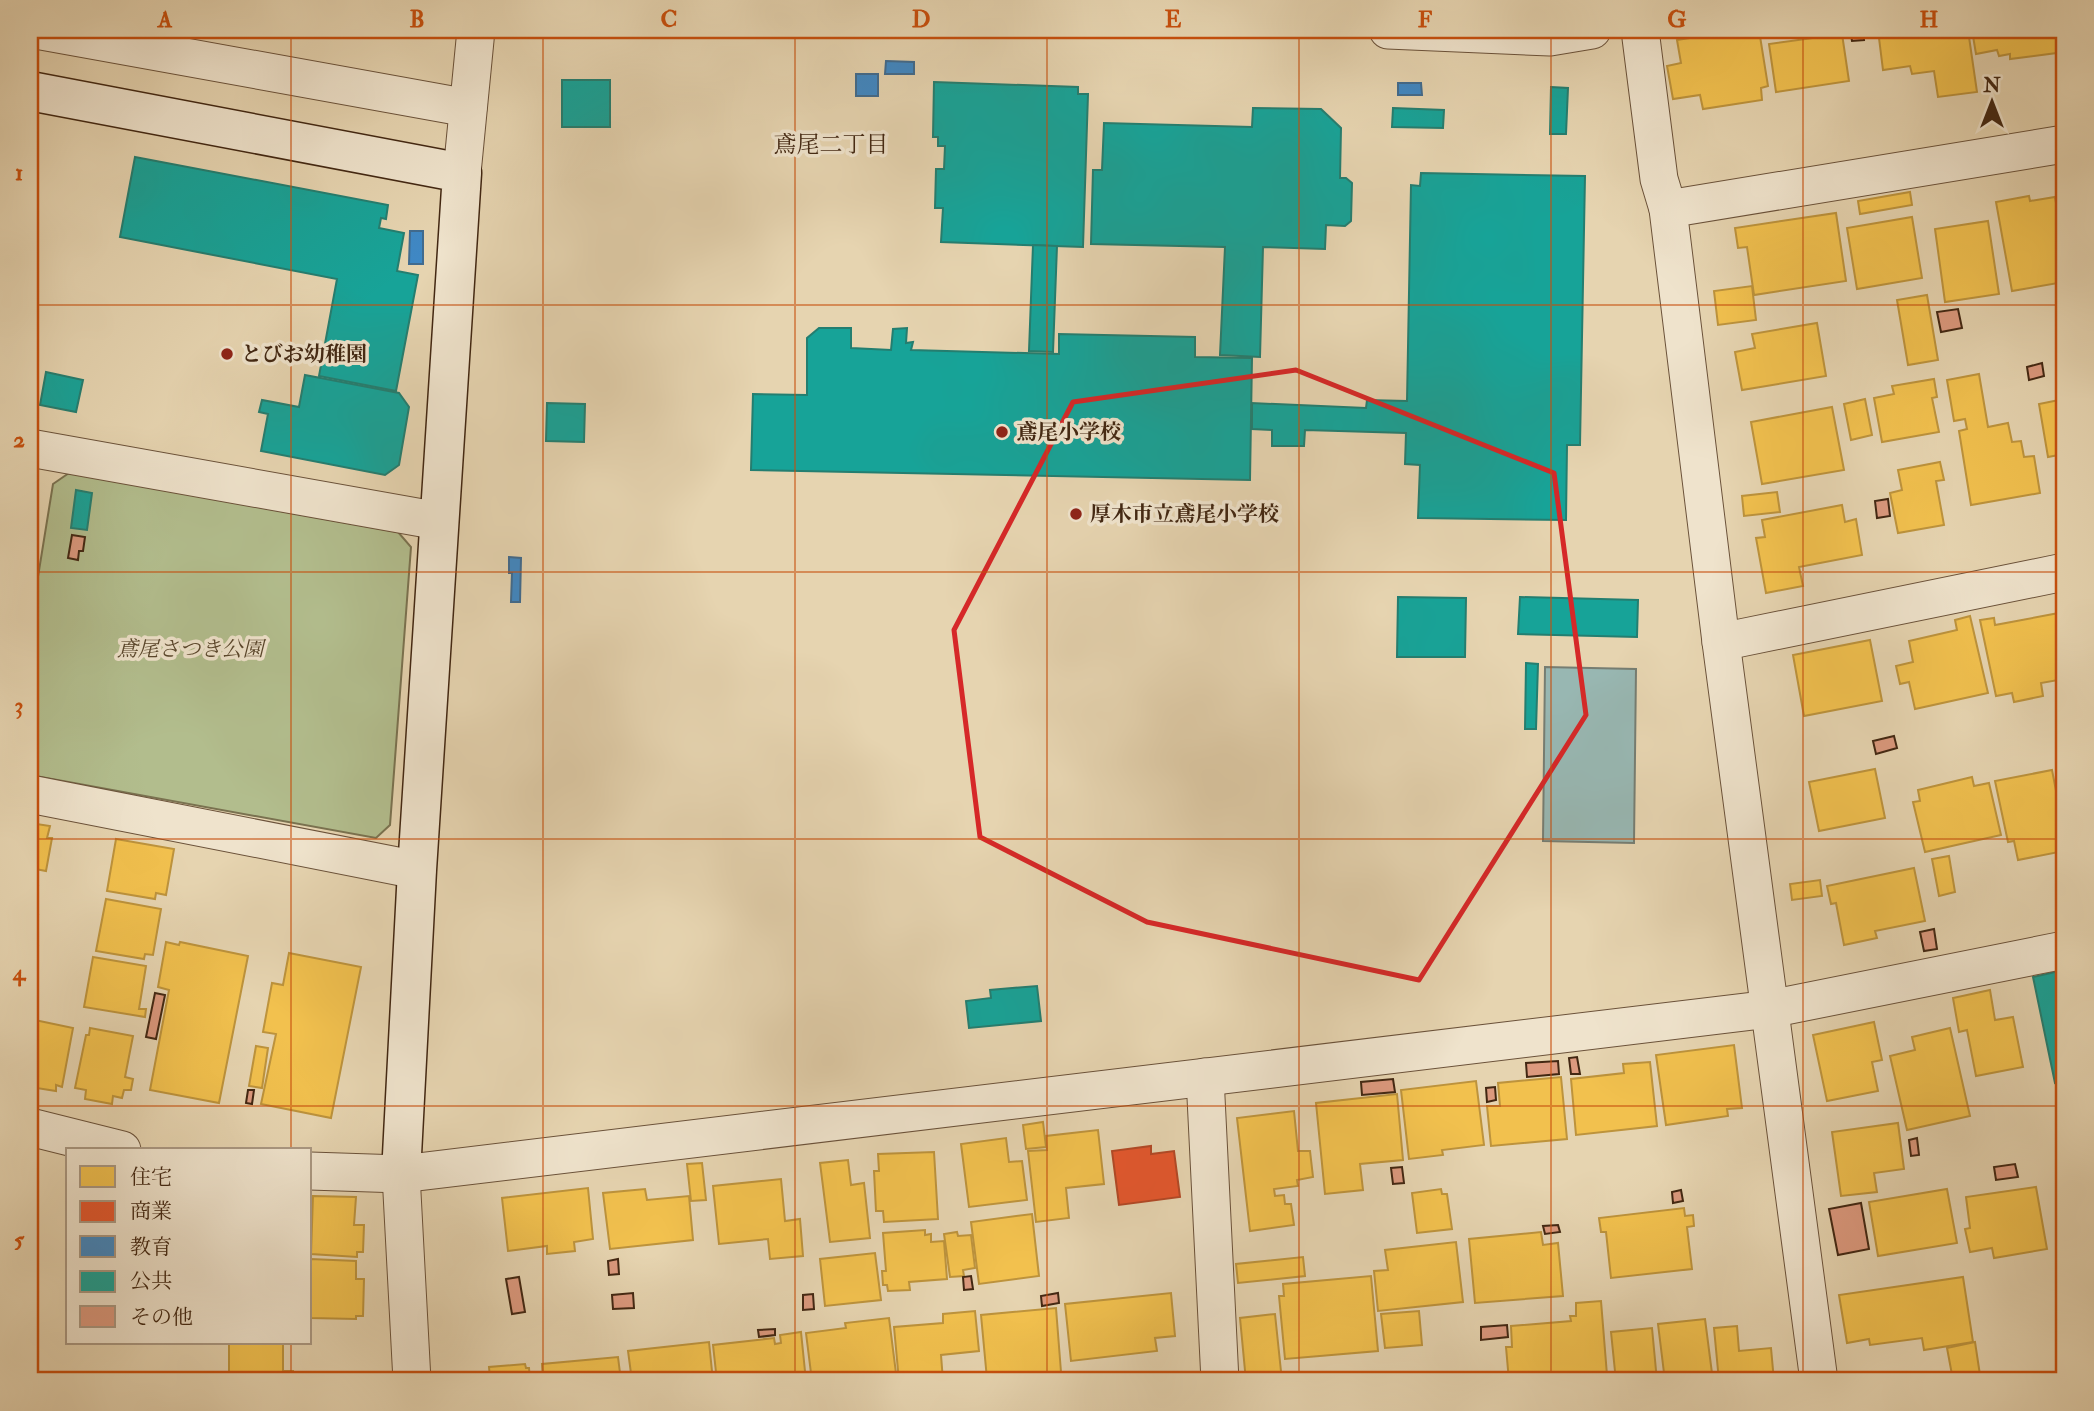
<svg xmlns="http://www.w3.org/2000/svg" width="2094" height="1411" font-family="'IM FELL Double Pica','Noto Serif JP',serif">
<rect width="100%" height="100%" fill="#e6d4b0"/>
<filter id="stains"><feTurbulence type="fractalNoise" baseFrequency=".00286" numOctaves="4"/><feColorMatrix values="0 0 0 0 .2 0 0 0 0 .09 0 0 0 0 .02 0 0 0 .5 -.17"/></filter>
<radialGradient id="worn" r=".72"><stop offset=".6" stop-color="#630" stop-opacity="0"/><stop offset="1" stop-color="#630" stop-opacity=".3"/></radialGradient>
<polygon fill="#b2bd8d" stroke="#7a7250" stroke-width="2" points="69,473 398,532 411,547 390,825 376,838 30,775 30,626 53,484"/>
<polygon fill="#98b7b2" stroke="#767d72" stroke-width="2" points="1545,667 1636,669 1634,843 1543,841"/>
<g fill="#f2c14e" stroke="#bd933c" stroke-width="2">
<polygon points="1740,30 1759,30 1768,86 1761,88 1762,100 1703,109 1700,95 1673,99 1667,66 1681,63 1677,40"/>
<polygon points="1878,30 1968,30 1977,92 1938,97 1934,71 1912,74 1910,66 1883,70"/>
<polygon points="1972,30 2064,30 2064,52 2010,59 2010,54 1999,56 1997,50 1976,54"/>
<polygon points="1842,34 1849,81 1776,92 1769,44"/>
<polygon points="1910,192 1912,205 1860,214 1858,201"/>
<polygon points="2029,196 2030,201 2055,197 2064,249 2064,282 2012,291 1996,202"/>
<polygon points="1836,213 1846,281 1754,295 1747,247 1738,248 1735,228"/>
<polygon points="1912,217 1922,278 1857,289 1847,228"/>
<polygon points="1988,221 1999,294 1945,302 1935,229"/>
<polygon points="1752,286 1756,320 1718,325 1714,291"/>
<polygon points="1927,295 1938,360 1908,365 1897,300"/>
<polygon points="1817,323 1826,376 1742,390 1735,352 1755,348 1752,334"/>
<polygon points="1979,374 1988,427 2008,423 2012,442 2021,441 2024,457 2034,456 2040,493 1971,505 1959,431 1967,429 1965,419 1954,421 1947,380"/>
<polygon points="1934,379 1937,397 1932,398 1939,432 1882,442 1874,398 1894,394 1892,386"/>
<polygon points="1865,399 1872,435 1851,440 1844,404"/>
<polygon points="2064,399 2064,454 2048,457 2039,404"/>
<polygon points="1832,407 1844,470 1762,484 1751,422"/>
<polygon points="1940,462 1944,480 1936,481 1944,525 1898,533 1890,493 1902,490 1898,470"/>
<polygon points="1777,492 1780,512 1744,516 1742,496"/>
<polygon points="1842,505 1845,522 1856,519 1862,555 1799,567 1803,586 1766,593 1756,538 1765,537 1762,520"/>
<polygon points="2064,612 2064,679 2041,683 2043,696 2014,702 2012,693 1996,696 1980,620 1994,618 1995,625"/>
<polygon points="1970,616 1988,693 1915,709 1909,682 1900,684 1896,666 1913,662 1909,641 1957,630 1955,620"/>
<polygon points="1870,640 1882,701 1804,716 1793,655"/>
<polygon points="1875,769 1885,818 1819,831 1809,782"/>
<polygon points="2052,770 2064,832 2064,851 2018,860 2014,841 2008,842 1995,781"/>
<polygon points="2064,774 2064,799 2059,775"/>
<polygon points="1972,777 1974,786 1989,783 2001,835 1925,852 1913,802 1920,801 1918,790"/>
<polygon points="30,823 50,826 47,838 52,838 46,871 30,868"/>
<polygon points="116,839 174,849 166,895 156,893 155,899 107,891"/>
<polygon points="1949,856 1955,892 1939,896 1932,859"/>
<polygon points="1914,868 1925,921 1875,931 1877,938 1844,945 1836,903 1831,904 1827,886"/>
<polygon points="1820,880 1822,896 1792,900 1790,884"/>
<polygon points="30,885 38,886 33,915 38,915 35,933 30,932"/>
<polygon points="106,899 161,909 153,955 145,954 144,959 96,951"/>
<polygon points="166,942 179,945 180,942 248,956 219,1103 150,1090 169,990 158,987"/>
<polygon points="30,944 38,946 30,988"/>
<polygon points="289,953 361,967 331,1118 261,1104 276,1034 263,1032 272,983 283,985"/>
<polygon points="93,957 146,966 139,1009 146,1009 145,1017 84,1007"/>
<polygon points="1990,990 1995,1020 2013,1017 2023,1067 1976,1076 1967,1030 1959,1032 1953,998"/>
<polygon points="30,1019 73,1028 62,1087 56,1085 56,1091 30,1087"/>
<polygon points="1874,1022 1882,1060 1872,1062 1878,1091 1827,1101 1813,1035"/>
<polygon points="90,1028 133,1036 125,1077 133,1079 131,1090 124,1090 122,1098 113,1096 112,1104 85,1099 86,1090 75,1088 86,1035 89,1035"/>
<polygon points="1950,1028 1970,1116 1907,1130 1890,1056 1915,1050 1912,1037"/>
<polygon points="1734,1045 1742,1108 1727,1109 1728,1116 1666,1125 1656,1055"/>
<polygon points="256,1046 268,1048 262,1088 249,1086"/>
<polygon points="1650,1062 1657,1126 1576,1135 1571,1079 1624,1073 1623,1064"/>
<polygon points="1561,1077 1567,1139 1491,1146 1487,1106 1500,1106 1498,1083"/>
<polygon points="1476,1081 1484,1145 1442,1150 1443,1155 1409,1159 1401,1090"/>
<polygon points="1397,1094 1403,1160 1360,1164 1363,1190 1325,1194 1316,1103"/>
<polygon points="1294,1111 1298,1151 1310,1151 1313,1177 1297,1180 1298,1186 1274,1189 1275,1196 1284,1195 1285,1204 1291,1204 1294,1225 1250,1231 1237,1118"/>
<polygon points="1043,1122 1046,1147 1026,1149 1023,1125"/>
<polygon points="1898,1123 1904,1169 1874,1173 1877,1192 1841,1196 1832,1132"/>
<polygon points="1098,1130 1104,1184 1066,1188 1069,1218 1036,1222 1028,1151 1047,1150 1046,1136"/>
<polygon points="1006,1138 1009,1162 1022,1161 1027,1200 969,1207 961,1144"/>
<polygon points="934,1152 938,1219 884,1222 883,1211 876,1211 874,1171 879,1171 878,1154"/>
<polygon points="848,1160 851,1185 864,1183 870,1238 830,1242 820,1163"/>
<polygon points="702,1163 706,1200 691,1201 687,1164"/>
<polygon points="781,1179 785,1221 800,1219 803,1256 770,1259 768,1239 719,1244 713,1186"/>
<polygon points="2036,1187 2047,1249 1994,1258 1992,1248 1970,1252 1965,1229 1970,1228 1966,1197"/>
<polygon points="588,1188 593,1239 574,1242 575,1251 547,1254 547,1246 508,1251 502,1198"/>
<polygon points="645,1189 647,1200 689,1196 693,1240 610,1249 603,1193"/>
<polygon points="1441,1189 1442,1194 1447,1194 1452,1229 1417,1233 1412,1193"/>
<polygon points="1947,1189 1957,1243 1878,1256 1869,1202"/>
<polygon points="313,1196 356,1197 354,1225 364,1225 363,1252 357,1252 357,1257 311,1254"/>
<polygon points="1684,1208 1685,1216 1693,1215 1694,1226 1687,1227 1692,1269 1611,1278 1606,1232 1601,1232 1599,1218"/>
<polygon points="1032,1214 1039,1276 979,1284 971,1222"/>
<polygon points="925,1230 925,1235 931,1234 931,1242 944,1241 947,1279 909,1282 910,1290 888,1291 887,1285 883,1285 882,1271 886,1271 883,1233"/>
<polygon points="957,1232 958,1236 971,1235 975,1268 963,1270 964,1276 950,1277 944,1234"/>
<polygon points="1541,1232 1543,1245 1558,1243 1563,1296 1475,1303 1469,1239"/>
<polygon points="1456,1242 1463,1302 1378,1311 1374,1271 1388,1270 1385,1250"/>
<polygon points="875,1253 881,1300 825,1306 820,1259"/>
<polygon points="1303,1257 1305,1276 1238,1283 1236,1264"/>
<polygon points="310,1259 356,1261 356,1279 364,1279 363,1316 356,1316 356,1319 310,1318"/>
<polygon points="1371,1276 1378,1351 1285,1359 1279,1296 1284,1296 1283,1284"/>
<polygon points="1963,1277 1973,1342 1924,1350 1922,1338 1870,1345 1869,1339 1847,1343 1839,1295"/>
<polygon points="1171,1293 1175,1336 1155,1338 1157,1351 1071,1361 1065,1304"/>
<polygon points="1601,1301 1607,1375 1588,1377 1589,1381 1509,1381 1506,1347 1512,1347 1511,1326 1571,1321 1570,1316 1576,1316 1576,1303"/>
<polygon points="1056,1308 1061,1372 987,1379 981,1315"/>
<polygon points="975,1311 979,1351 941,1355 943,1381 899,1381 894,1327 943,1323 943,1314"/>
<polygon points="1419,1311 1422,1345 1385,1348 1381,1314"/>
<polygon points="1275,1314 1282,1381 1246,1381 1240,1318"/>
<polygon points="889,1318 897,1381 812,1381 806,1333 846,1328 845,1323"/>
<polygon points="1705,1319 1713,1381 1665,1381 1658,1324"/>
<polygon points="1737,1326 1739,1351 1771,1348 1774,1381 1719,1381 1714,1328"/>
<polygon points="1652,1328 1657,1381 1616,1381 1611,1332"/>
<polygon points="801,1332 806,1381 717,1381 713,1345 774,1338 775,1344 781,1343 780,1335"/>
<polygon points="709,1342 713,1381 632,1381 628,1351"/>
<polygon points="1975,1342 1980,1375 1953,1380 1947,1348"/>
<polygon points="229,1343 283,1344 283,1371 293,1371 293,1381 229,1381"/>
<polygon points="618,1357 621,1381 543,1381 542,1364"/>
<polygon points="525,1364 526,1368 529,1368 530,1381 459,1381 490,1378 489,1367"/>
</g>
<polygon fill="#e4572e" stroke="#b34926" stroke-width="2" points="1151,1146 1151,1154 1174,1151 1180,1197 1119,1205 1112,1151"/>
<g fill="#3f88c5" stroke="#406b8f" stroke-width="2">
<polygon points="886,61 914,62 914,74 885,74"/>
<rect x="856" y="74" width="22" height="22"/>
<polygon points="1398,83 1421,83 1422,95 1398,95"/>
<polygon points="410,231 423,231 423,264 409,264"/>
<polygon points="509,557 521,558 520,602 511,602 512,573 509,573"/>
</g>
<g fill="#17a398" stroke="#247e70" stroke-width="2">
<rect x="562" y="80" width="48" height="47"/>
<polygon points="934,82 1078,87 1078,94 1088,94 1083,247 941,242 943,208 935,208 936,169 944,169 945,146 938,146 938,137 933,137"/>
<polygon points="1551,87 1568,88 1566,134 1550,134"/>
<polygon points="1253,108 1321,109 1341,128 1340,178 1346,178 1352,183 1351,221 1345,226 1326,225 1325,249 1263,247 1260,357 1220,355 1225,247 1091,244 1093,170 1102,170 1104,123 1252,127"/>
<polygon points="1393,108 1444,110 1443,128 1392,127"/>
<polygon points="135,157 388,205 386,219 381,218 379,228 404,233 397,271 418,275 396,391 319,376 337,279 120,237"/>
<polygon points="1421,173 1585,176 1580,445 1567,445 1566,520 1418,518 1420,465 1405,464 1406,433 1305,430 1304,446 1272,446 1272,430 1252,429 1252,403 1366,408 1367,400 1407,401 1411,185 1420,186"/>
<polygon points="1033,245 1057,246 1053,352 1029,351"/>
<polygon points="819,328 851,328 851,348 891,350 893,329 907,328 906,343 913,342 911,350 1059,354 1059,334 1195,337 1195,357 1252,358 1250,480 751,470 753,394 807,395 807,338"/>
<polygon points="46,372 83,380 76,412 40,405"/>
<polygon points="305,375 399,393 409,407 399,465 385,475 261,451 268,414 259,412 262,400 299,407"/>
<polygon points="547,403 585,404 584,442 546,441"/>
<polygon points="76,490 92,493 87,530 71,528"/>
<polygon points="1398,597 1466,598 1465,657 1397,657"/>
<polygon points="1520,597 1638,600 1637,637 1518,634"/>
<polygon points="1526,663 1538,664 1536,729 1525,729"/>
<polygon points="2064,970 2064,1081 2055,1083 2033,977"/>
<polygon points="1037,986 1041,1021 969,1028 966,1001 991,998 990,990"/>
</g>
<g fill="#dc997e" stroke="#422712" stroke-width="2">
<polygon points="1850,30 1863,30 1864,40 1852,41"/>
<polygon points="1958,309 1962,328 1941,332 1937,312"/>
<polygon points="2042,363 2044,376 2029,380 2027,367"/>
<polygon points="1888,499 1890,516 1877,518 1875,501"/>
<polygon points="72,535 85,537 83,551 79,551 78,560 68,558"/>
<polygon points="1894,736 1897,748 1876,754 1873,741"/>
<polygon points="1934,929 1937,949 1924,951 1920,932"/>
<polygon points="155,993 165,995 156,1039 146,1037"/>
<polygon points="1577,1057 1580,1074 1571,1074 1569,1058"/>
<polygon points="1558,1061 1559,1074 1527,1077 1526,1063"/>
<polygon points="1393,1079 1395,1092 1362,1095 1361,1082"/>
<polygon points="1495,1087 1496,1100 1487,1102 1486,1088"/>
<polygon points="248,1090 254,1090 252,1104 246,1103"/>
<polygon points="1917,1138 1919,1155 1911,1156 1909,1140"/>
<polygon points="2015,1164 2018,1177 1996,1180 1994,1167"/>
<polygon points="1402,1167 1404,1183 1393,1184 1391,1168"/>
<polygon points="1681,1190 1683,1201 1673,1203 1672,1192"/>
<polygon points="1861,1203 1869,1249 1838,1255 1829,1209"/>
<polygon points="1558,1225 1560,1232 1545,1234 1543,1226"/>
<polygon points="618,1259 619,1274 609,1275 608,1261"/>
<polygon points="971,1276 973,1289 964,1290 963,1277"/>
<polygon points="519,1277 525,1312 512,1314 506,1279"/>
<polygon points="633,1293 634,1308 613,1309 612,1295"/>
<polygon points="1058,1293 1059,1303 1042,1306 1041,1296"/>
<polygon points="813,1294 814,1309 803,1310 803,1295"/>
<polygon points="1507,1325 1508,1337 1481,1340 1481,1327"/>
<polygon points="775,1329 775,1335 759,1337 758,1330"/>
</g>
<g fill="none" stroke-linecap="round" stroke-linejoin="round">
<defs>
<g id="street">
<polyline points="36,30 468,108"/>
<polyline points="1388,30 1550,37 1592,30"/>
<polyline points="1640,30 1659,179 1668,209"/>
<polyline points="462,173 476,30"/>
<polyline points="30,448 439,521"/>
<polyline points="1721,642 2064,572"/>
<polyline points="30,794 417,870"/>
<polyline points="1205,1077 1220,1381"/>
<polyline points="30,1127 122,1150"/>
<polyline points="310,1171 401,1174 1770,1009 2064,950"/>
<polyline points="401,1174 412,1381"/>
<polyline points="1819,1381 1721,642 1668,209 2064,144"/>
</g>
<polyline id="secondary" points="30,91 462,173 417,870 401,1174"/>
</defs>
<use href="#street" stroke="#6b523a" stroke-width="39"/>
<use href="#secondary" stroke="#422712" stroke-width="41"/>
<use href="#street" stroke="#efe3cc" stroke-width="37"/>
<use href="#secondary" stroke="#efe3cc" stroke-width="38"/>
</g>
<path fill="none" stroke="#d62828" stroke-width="5" stroke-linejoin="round" d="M 1296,370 L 1554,473 L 1586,715 L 1419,980 L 1147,922 L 980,837 L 954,630 L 1073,402 Z"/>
<path fill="none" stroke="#c74f0d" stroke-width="2" stroke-opacity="0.55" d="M 291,30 L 291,1150M 543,30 L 543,1381M 795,30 L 795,1381M 1047,30 L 1047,1381M 1299,30 L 1299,1381M 1551,30 L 1551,1381M 1803,30 L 1803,1381M 30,305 L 2064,305M 30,572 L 2064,572M 30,839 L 2064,839M 30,1106 L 2064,1106M 291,1343 L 291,1381"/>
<g fill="#8f2418" stroke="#efe3cc" stroke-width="2.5">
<circle cx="227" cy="354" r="7"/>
<circle cx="1002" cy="432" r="7"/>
<circle cx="1076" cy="514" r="7"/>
</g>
<g text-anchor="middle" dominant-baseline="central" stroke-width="7" stroke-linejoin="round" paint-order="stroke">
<g font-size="21" font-weight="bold" fill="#422712" stroke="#efe3cc" text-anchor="start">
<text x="241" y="354">とびお幼稚園</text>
<text x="1016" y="432">鳶尾小学校</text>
<text x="1090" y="514">厚木市立鳶尾小学校</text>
</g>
<g font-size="21" font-style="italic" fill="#58452b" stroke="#efe3cc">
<text x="190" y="649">鳶尾さつき公園</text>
</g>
<g font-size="23" fill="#422712" stroke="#efe3cc">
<text x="831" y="144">鳶尾二丁目</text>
</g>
</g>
<rect width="2094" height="1411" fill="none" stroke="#e6d4b0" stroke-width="77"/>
<rect x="66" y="1148" width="245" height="196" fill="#efe3cc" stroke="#aa9882" stroke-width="2"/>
<rect x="80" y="1166" width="35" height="21" fill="#f2c14e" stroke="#aa9882" stroke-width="2"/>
<text x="130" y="1184" font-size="21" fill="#422712">住宅</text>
<rect x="80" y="1201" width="35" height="21" fill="#e4572e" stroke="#aa9882" stroke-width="2"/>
<text x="130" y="1218" font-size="21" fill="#422712">商業</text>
<rect x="80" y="1236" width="35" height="21" fill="#3f88c5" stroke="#aa9882" stroke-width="2"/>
<text x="130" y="1254" font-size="21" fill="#422712">教育</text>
<rect x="80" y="1271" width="35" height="21" fill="#17a398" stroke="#aa9882" stroke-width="2"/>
<text x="130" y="1288" font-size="21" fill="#422712">公共</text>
<rect x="80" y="1306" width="35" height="21" fill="#dc997e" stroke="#aa9882" stroke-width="2"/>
<text x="130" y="1324" font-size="21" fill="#422712">その他</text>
<g transform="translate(1992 102)" stroke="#efe3cc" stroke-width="5" paint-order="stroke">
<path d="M0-5L12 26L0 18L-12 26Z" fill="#422712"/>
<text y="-10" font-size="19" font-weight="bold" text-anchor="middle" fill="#422712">N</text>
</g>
<rect x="38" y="38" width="2018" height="1334" fill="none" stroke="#c74f0d" stroke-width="2.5"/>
<g font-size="23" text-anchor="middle" font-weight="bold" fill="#c74f0d">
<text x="165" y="27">A</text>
<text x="417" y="27">B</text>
<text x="669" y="27">C</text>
<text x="921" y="27">D</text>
<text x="1173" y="27">E</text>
<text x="1425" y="27">F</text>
<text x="1677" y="27">G</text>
<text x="1929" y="27">H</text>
<text x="19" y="180">1</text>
<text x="19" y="447">2</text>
<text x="19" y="713">3</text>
<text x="19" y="980">4</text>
<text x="19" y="1247">5</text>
</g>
<rect width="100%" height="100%" filter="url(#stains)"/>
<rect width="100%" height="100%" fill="url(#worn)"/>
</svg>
